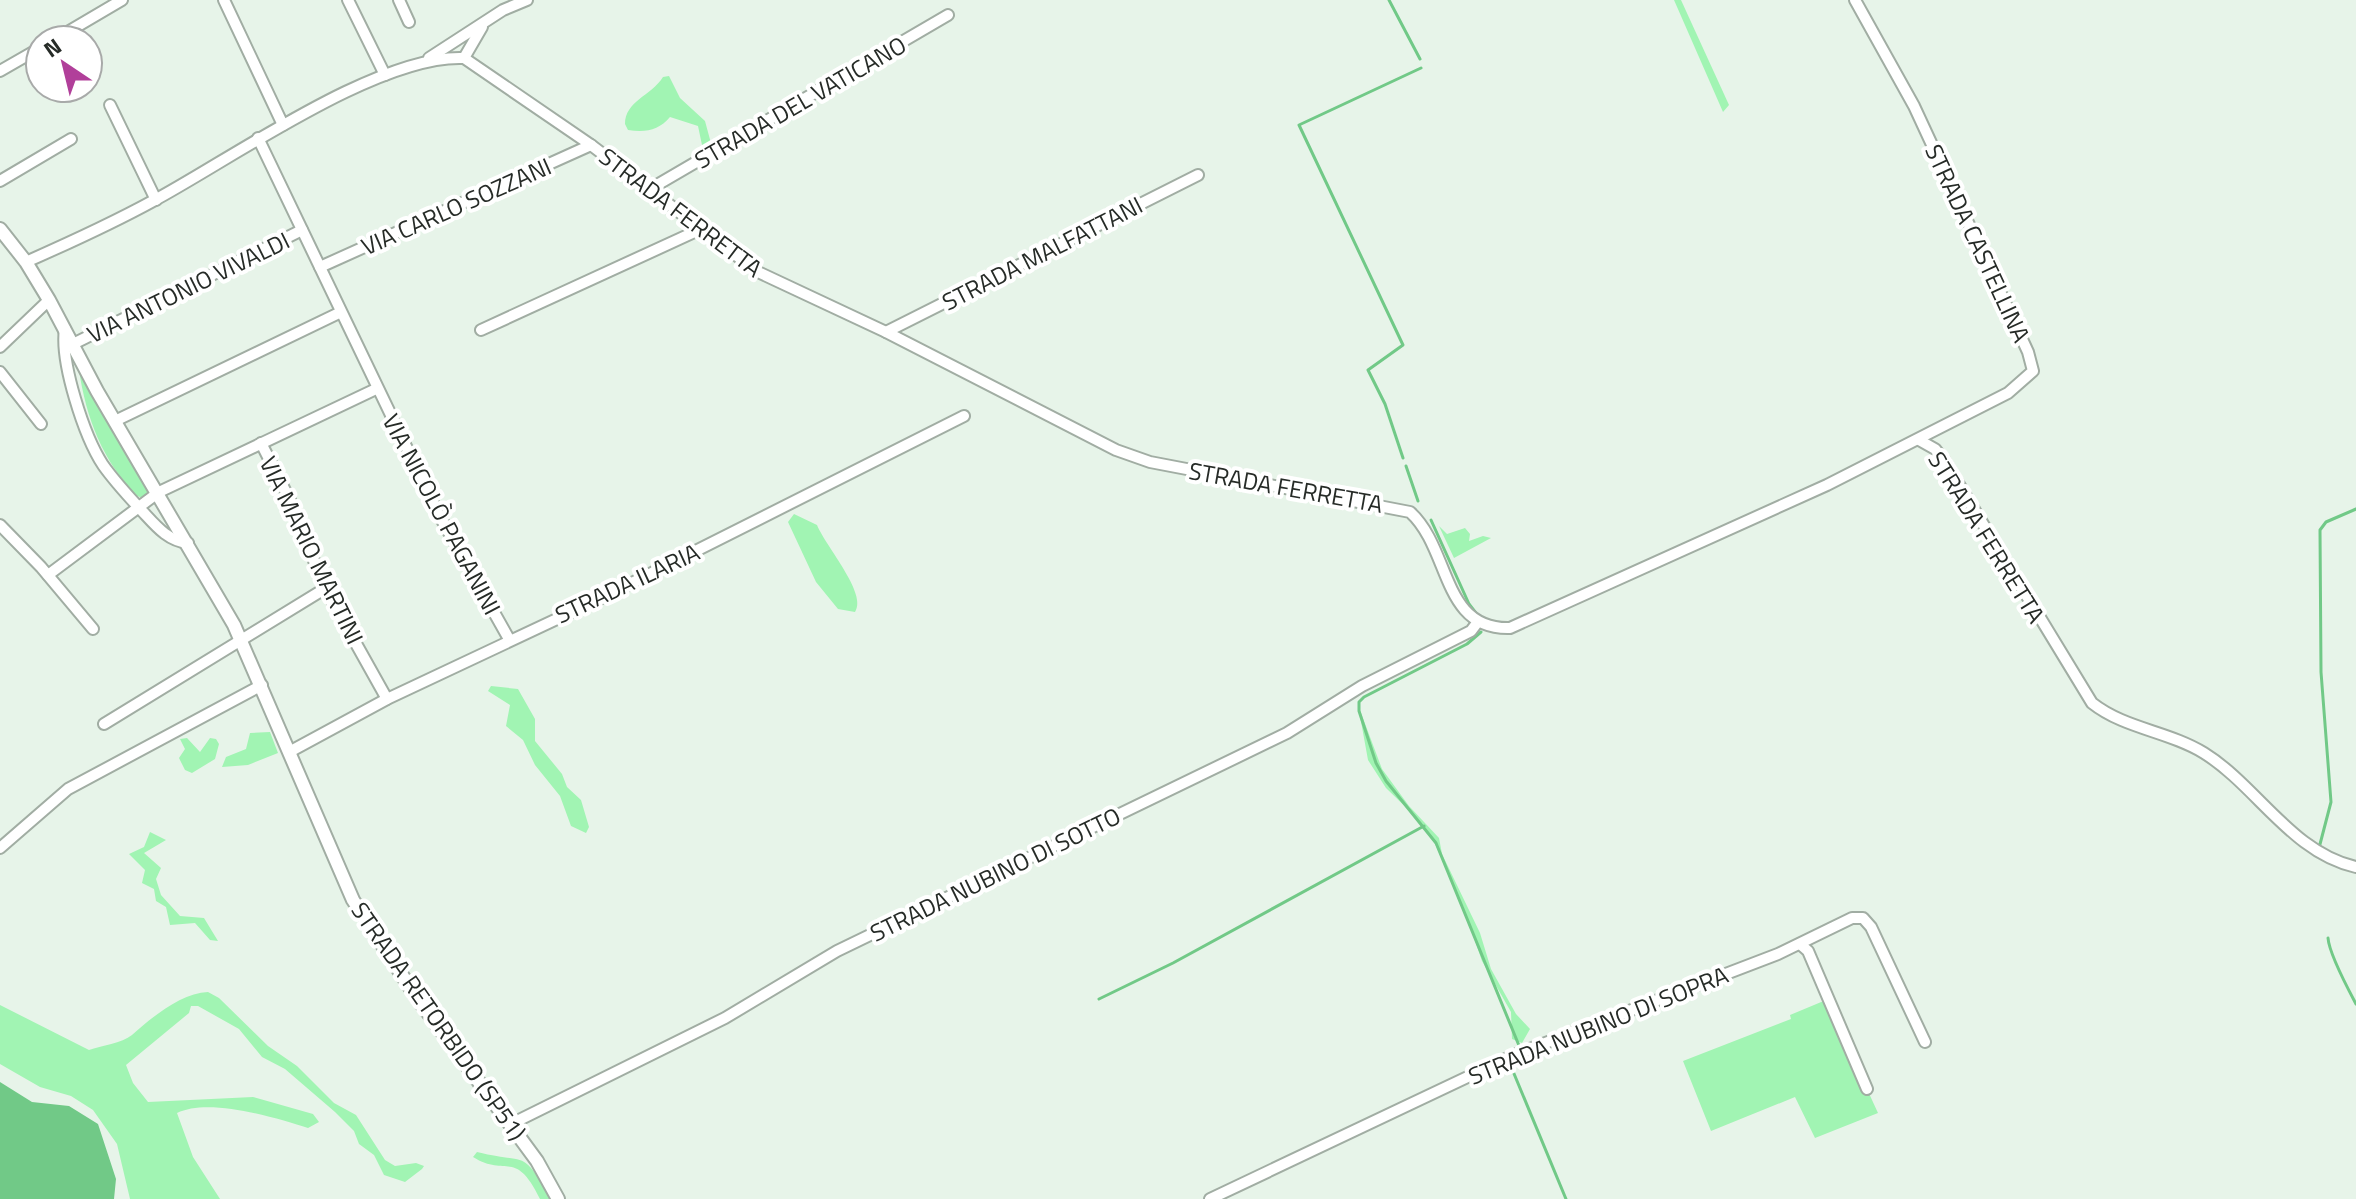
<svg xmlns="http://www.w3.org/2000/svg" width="2356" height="1199" font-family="'Titillium Web',sans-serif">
<rect width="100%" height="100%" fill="#e7f4e9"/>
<g fill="#a1f4b3">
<polygon points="1674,0 1681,0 1729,105 1723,112"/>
<path d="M 669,76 L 680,98 L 705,121 L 712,147 L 702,145 L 698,126 L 670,117 C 659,130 646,133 628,130 L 625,124 C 625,101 651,96 663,77 Z"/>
<path d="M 79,370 L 150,491 L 143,498 L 137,496 C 103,462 86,418 79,370 Z"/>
<path d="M 794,514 L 817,525 C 826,547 868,594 855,612 L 838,609 L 816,582 L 788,522 Z"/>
<polygon points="1439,526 1447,534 1465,528 1470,534 1469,541 1483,536 1491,538 1454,558"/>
<polygon points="491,686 518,689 535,719 535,741 562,774 567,787 581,800 589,827 586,833 571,826 560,796 535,765 523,740 506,726 510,705 488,691"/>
<polygon points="1358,705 1382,769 1409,806 1439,838 1442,854 1480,933 1491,969 1516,1014 1530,1029 1522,1043 1512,1039 1511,1012 1482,961 1463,906 1435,844 1419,820 1386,788 1368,760"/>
<polygon points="270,732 278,753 248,765 222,767 226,757 246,749 250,733"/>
<polygon points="187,738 200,752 210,738 216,739 219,744 215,759 192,773 185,770 179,758 185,749 180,739"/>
<polygon points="150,832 166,840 144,853 161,868 156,879 161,895 180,916 204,918 218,941 210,940 195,923 170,925 166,907 156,901 154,889 142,883 145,870 129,854 144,847"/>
<path d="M 208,992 L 219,998 L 268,1046 L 297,1066 L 334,1103 L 356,1115 L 385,1160 L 395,1166 L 416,1163 L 424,1166 L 422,1169 L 405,1182 L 384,1175 L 374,1155 L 359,1144 L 354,1131 L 335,1112 L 285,1069 L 262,1057 L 239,1029 L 198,1006 L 191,1006 L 189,1013 L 126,1065 L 133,1083 L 148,1102 L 253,1097 L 313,1114 L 319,1122 L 308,1128 C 276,1118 209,1097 177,1113 L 193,1157 L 220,1199 L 130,1199 L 117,1144 L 93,1110 L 71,1096 L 40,1087 L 0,1064 L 0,1005 L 89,1050 C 101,1046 122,1043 132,1035 C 151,1018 181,993 208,992 Z"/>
<polygon points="1826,1000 1878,1113 1815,1138 1795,1097 1711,1131 1683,1061 1791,1019 1790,1015"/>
<path d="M 477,1152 C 528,1165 521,1147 551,1199 L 540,1199 C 515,1148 507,1178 473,1157 Z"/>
</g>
<polygon fill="#71c987" points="0,1082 32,1102 69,1106 98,1124 116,1179 114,1199 0,1199"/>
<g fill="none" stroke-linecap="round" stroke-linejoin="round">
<g stroke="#71c987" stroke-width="3">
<polyline points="1389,0 1420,59"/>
<polyline points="1403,458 1385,404 1368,370 1403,345 1299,125 1421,68"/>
<polyline points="1406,466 1418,501"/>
<polyline points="1431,520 1469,604 1479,617"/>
<polyline points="1481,632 1467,644 1364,697 1359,702 1359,711 1376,763 1386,781 1436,843 1520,1048"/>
<polyline points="2319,848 2331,802 2321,672 2320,530 2326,522 2356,509"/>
<path d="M 2328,938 C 2329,952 2348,989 2356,1004"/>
<polyline points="1099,999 1173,963 1424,826"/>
<polyline points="1510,1064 1566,1199"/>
</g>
<defs>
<g id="minor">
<polyline points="224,0 283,125"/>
<polyline points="348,0 385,75"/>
<polyline points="399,0 409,22"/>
<polyline points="54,40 122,0"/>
<polyline points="429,58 503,10 527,0"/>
<polyline points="464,58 482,27"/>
<polyline points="0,71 40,48"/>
<polyline points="110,105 156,200"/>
<polyline points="258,138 438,513 509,639"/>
<polyline points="0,181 71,139"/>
<polyline points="650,189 948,15"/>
<path d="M 26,262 C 69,243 111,224 153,201 C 230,160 378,54 464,58 L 591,145 L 758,272 L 886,332 L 1116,450 L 1150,462 L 1410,512 C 1451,549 1441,630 1510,628 L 1827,485 L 2008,393 L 2033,371 L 2028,352 L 1914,106 L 1855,0"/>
<polyline points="320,267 591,145"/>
<path d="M 65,329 C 60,362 84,436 103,465 C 115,482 129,497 143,512 C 156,526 168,541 188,543"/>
<polyline points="481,330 701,229"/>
<polyline points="886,332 1198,175"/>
<polyline points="73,344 302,230"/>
<polyline points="0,347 49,300"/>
<polyline points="0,372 41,424"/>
<polyline points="117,420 339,313"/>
<path d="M 1919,440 L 1935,449 L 1944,460 L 2092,703 C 2125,729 2168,731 2204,753 C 2257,786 2292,853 2356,867"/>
<polyline points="261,443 300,520 321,581 387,699"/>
<polyline points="0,525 41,567 93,629"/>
<polyline points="48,575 159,492 376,389"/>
<polyline points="104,724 326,588"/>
<polyline points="291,751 387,699 608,595 964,416"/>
<polyline points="0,848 68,789 262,685"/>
<polyline points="1800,944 1808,951 1867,1089"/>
<polyline points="511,1124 725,1018 837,951 1287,733 1362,686 1471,631 1477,623"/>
<polyline points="1210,1199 1514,1055 1778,954 1852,918 1863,918 1871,927 1925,1042"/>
</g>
<polyline id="tertiary" points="0,229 26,262 49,300 97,391 234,625 353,900 415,995 537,1161 558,1199"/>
</defs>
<use href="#minor" stroke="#a1ada3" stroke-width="14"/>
<use href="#tertiary" stroke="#a1ada3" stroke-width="16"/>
<use href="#minor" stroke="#fff" stroke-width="10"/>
<use href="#tertiary" stroke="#fff" stroke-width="12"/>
</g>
<g text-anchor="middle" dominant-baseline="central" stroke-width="8" stroke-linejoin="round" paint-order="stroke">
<g font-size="24" fill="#262b27" stroke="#fff">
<text transform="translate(800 102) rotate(-30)">STRADA DEL VATICANO</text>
<text transform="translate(456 206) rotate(-24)">VIA CARLO SOZZANI</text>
<text transform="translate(681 212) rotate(37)">STRADA FERRETTA</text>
<text transform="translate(1978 243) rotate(65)">STRADA CASTELLINA</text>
<text transform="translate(1042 253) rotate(-27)">STRADA MALFATTANI</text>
<text transform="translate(188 287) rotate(-26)">VIA ANTONIO VIVALDI</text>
<text transform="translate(1286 487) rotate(10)">STRADA FERRETTA</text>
<text transform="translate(442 514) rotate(62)">VIA NICOLÒ PAGANINI</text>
<text transform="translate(1987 537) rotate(58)">STRADA FERRETTA</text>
<text transform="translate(312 550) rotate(64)">VIA MARIO MARTINI</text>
<text transform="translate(627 583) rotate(-25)">STRADA ILARIA</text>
<text transform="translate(995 874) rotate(-26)">STRADA NUBINO DI SOTTO</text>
<text transform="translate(439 1021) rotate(55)">STRADA RETORBIDO (SP51)</text>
<text transform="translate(1598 1025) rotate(-22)">STRADA NUBINO DI SOPRA</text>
</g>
</g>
<g transform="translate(64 64) rotate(325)"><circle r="38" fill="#ffffff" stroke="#a8aaa9" stroke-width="2"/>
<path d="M0-6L14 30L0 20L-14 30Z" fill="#b13f9a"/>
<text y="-12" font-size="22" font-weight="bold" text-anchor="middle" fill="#262b27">N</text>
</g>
</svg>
